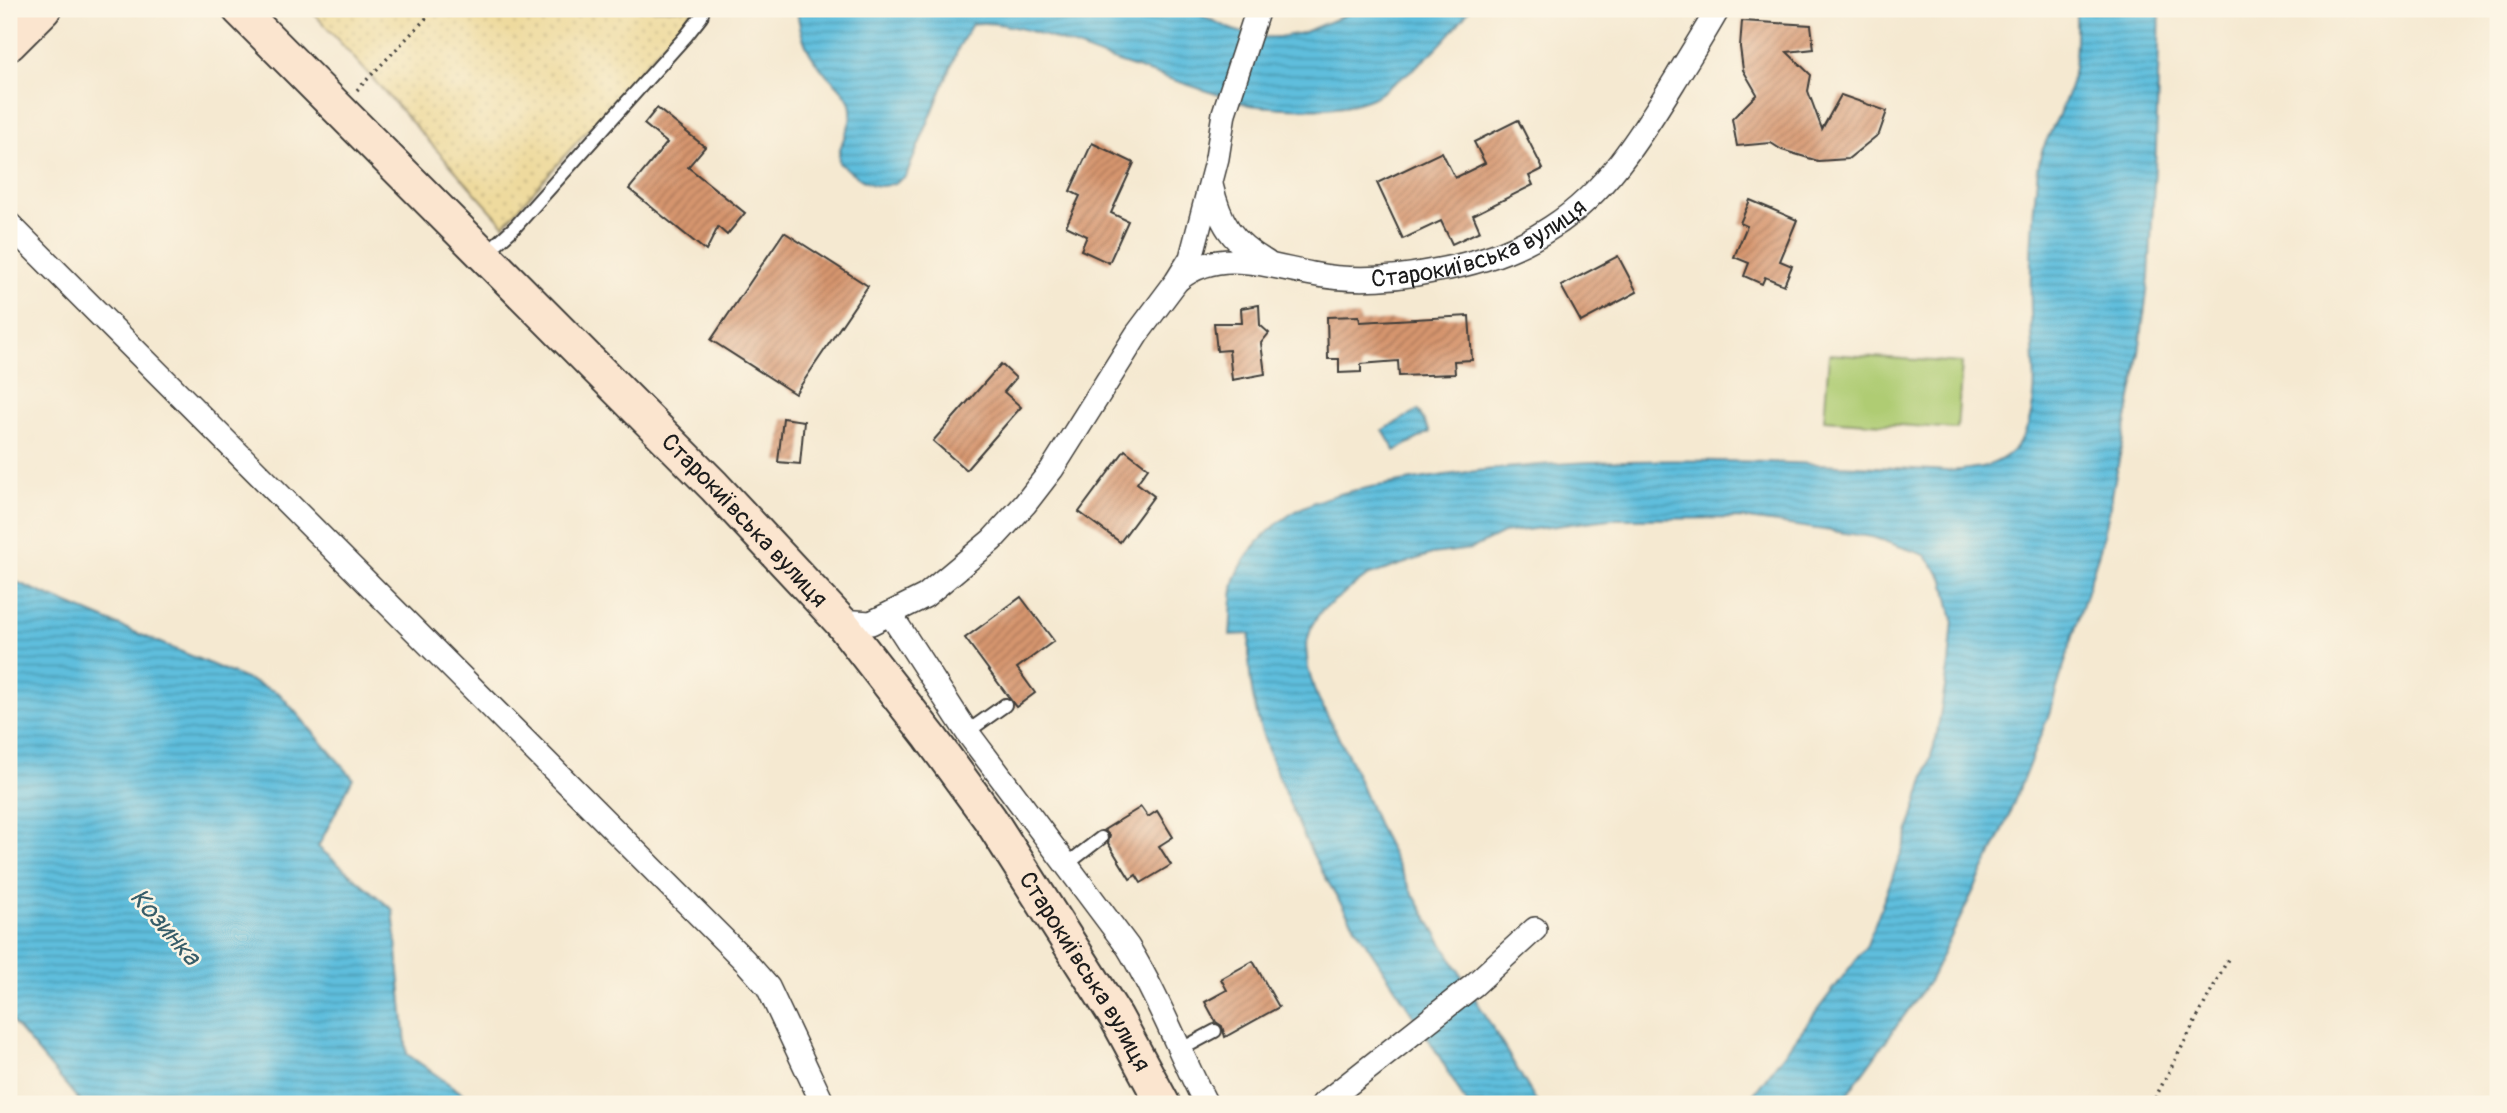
<svg xmlns="http://www.w3.org/2000/svg" width="2507" height="1113" viewBox="0 0 2507 1113" font-family="Pangolin,sans-serif">
<style>
.sand{fill:url(#sand-dots);stroke:#857b5d;stroke-width:2}
.pitch{fill:#afcc73;stroke:#667448;stroke-width:2}
.water{fill:url(#water-rules);stroke:#3d6d7c;stroke-width:2}
.building{fill:url(#building-hatch)}
.lines{fill:none;stroke-linecap:round;stroke-linejoin:round}
.lane-casing{stroke:#3d3b37;stroke-width:16}
.street-casing{stroke:#3d3b37;stroke-width:26}
.secondary-casing{stroke:#3d3b37;stroke-width:37}
.path{stroke:#3d3b37;stroke-width:3.5;stroke-dasharray:2 5;stroke-linecap:butt}
.lane{stroke:#fff;stroke-width:12}
.street{stroke:#fff;stroke-width:23}
.secondary{stroke:#fbe5cf;stroke-width:33}
.labels{text-anchor:middle;dominant-baseline:central;stroke-width:5;stroke-linejoin:round;paint-order:stroke}
.street-label{font-size:24px;fill:#1c1c1c;stroke:#fcf5e5}
.water-label{font-size:26px;font-style:italic;fill:#365d69;stroke:#fcf5e5}
</style>
<defs>
<pattern id="sand-dots" width="8" height="8" patternUnits="userSpaceOnUse" patternTransform="scale(1.75)"><rect width="8" height="8" fill="#eeda9e"/><path d="M2 2h.1M6 6h.1" fill="none" stroke="#ccba88" stroke-width="1.8" stroke-linecap="round"/></pattern>
<pattern id="water-rules" width="6" height="5" patternUnits="userSpaceOnUse" patternTransform="scale(1.75)"><rect width="6" height="5" fill="#5ebedd"/><path d="M0 2.5h6" fill="none" stroke="#4d9ab2"/></pattern>
<pattern id="building-hatch" width="6" height="6" patternUnits="userSpaceOnUse" patternTransform="scale(1.75)"><rect width="6" height="6" fill="#d6956e"/><path d="M-1 1l2-2M0 6l6-6M5 7l2-2" fill="none" stroke="#ad795a"/></pattern>
</defs>
<rect width="100%" height="100%" fill="#fcf5e5"/>
<filter id="ink" filterUnits="userSpaceOnUse"><feTurbulence type="fractalNoise" baseFrequency=".0143" numOctaves="2"/><feDisplacementMap in="SourceGraphic" scale="14" xChannelSelector="R" yChannelSelector="G"/><feConvolveMatrix kernelMatrix="1 2 1 2 8 2 1 2 1" color-interpolation-filters="sRGB"/></filter>
<filter id="wash" filterUnits="userSpaceOnUse"><feTurbulence type="fractalNoise" baseFrequency=".00686" numOctaves="4" result="noise"/><feDisplacementMap in="SourceGraphic" scale="28" xChannelSelector="R" yChannelSelector="G"/><feGaussianBlur stdDeviation="1.57" result="paint"/><feColorMatrix in="noise" values="0 0 0 0 0 0 0 0 0 0 0 0 0 0 0 0 0 1.4 0 .05"/><feComposite in="paint" operator="in"/></filter>
<g filter="url(#wash)">
<rect width="100%" height="100%" fill="#f5e9d1"/>
<!-- sand -->
<polygon class="sand" points="310,9 694,9 504,225"/>
<!-- pitch -->
<polygon class="pitch" points="1829,354 1962,363 1957,429 1824,420"/>
<!-- water -->
<g class="water">
<path d="M797,9h391l45,21 24,7h22l23,-4 58,-24h110c-25,33 -43,51 -76,74 -7,5 -15,12 -22,15 -33,15 -87,11 -123,7 -47,-16 -95,-31 -143,-47 -34,-12 -100,-41 -134,-34l-13,23 -53,129c-28,21 -43,5 -67,-13 -3,-22 19,-39 10,-62 -4,-10 -14,-18 -21,-25 -20,-20 -28,-39 -31,-67z"/>
<path d="M2076,9h84l-4,140 -7,128 -12,91 -33,168 -55,178 -46,116 -73,150 -90,124h-94l121,-159 39,-105 30,-101 13,-75 4,-44 -9,-40 -19,-25 -53,-18 -130,-19 -133,1 -106,14 -32,16 -39,5 -65,22 -45,34 -10,15 -6,21 2,22 7,24 35,67 29,69 31,61 128,215h-72c-45,-86 -107,-163 -153,-249 -12,-23 -22,-48 -32,-72 -21,-49 -36,-96 -31,-149l-20,1c2,-16 0,-44 6,-58 10,-25 32,-48 55,-63 34,-22 82,-27 122,-34 177,-30 356,-19 534,-9 32,-2 61,-5 77,-36 18,-39 8,-80 7,-120 -1,-42 0,-86 5,-128 1,-11 2,-25 6,-36 9,-23 23,-44 29,-68 6,-24 5,-50 5,-74z"/>
<polygon points="1418,410 1430,432 1395,451 1383,430"/>
<polygon points="9,579 279,693 353,778 318,847 393,910 407,1054 477,1104 82,1104 9,1018"/>
</g>
<g id="blocks">
<!-- building -->
<g class="building">
<polygon points="1742,21 1811,25 1814,49 1787,52 1811,75 1808,91 1822,129 1841,95 1887,111 1879,134 1848,159 1818,161 1782,150 1771,143 1737,146 1732,119 1757,94 1743,70 1740,47"/>
<polygon points="657,108 705,147 688,167 745,213 727,235 718,227 706,251 629,189 667,143 644,124"/>
<polygon points="1518,120 1543,169 1529,176 1533,185 1473,215 1480,231 1452,244 1441,221 1403,239 1377,183 1442,152 1455,178 1485,163 1474,142"/>
<polygon points="1092,143 1134,163 1111,213 1128,221 1109,263 1081,250 1087,236 1066,226 1080,196 1070,191"/>
<polygon points="1750,200 1797,220 1780,261 1792,266 1784,285 1765,277 1762,284 1744,276 1749,263 1734,257 1747,226 1740,223"/>
<polygon points="784,232 868,286 795,394 711,340"/>
<polygon points="1618,256 1637,292 1581,322 1561,286"/>
<polygon points="1259,305 1260,325 1269,333 1261,343 1265,374 1232,380 1229,350 1217,351 1214,323 1242,323 1241,308"/>
<polygon points="1359,316 1360,322 1469,316 1472,360 1454,361 1455,374 1399,376 1398,361 1361,364 1361,372 1339,373 1339,359 1328,359 1327,317"/>
<polygon points="1001,364 1016,378 1004,392 1021,407 966,470 933,441"/>
<polygon points="783,418 804,421 800,464 778,462"/>
<polygon points="1125,450 1148,468 1137,483 1154,496 1120,542 1079,512"/>
<polygon points="1021,597 1054,641 1017,668 1035,693 1016,707 965,638"/>
<polygon points="1141,807 1148,817 1157,811 1173,837 1159,846 1171,865 1141,883 1136,875 1130,879 1108,843 1110,836 1104,830"/>
<polygon points="1253,961 1279,1007 1225,1037 1222,1026 1216,1022 1205,1002 1227,990 1221,979"/>
</g>
</g>
</g>
<g filter="url(#ink)">
<use href="#blocks" fill-opacity="0" stroke="#3d3b37" stroke-width="2"/>
<g class="lines">
<defs>
<g id="lane">
<polyline points="484,255 515,227 686,36 701,17 703,9"/>
<polyline points="967,732 1005,705"/>
<polyline points="1066,865 1101,838"/>
<polyline points="1178,1051 1215,1031"/>
</g>
<g id="street">
<path d="M1211,185c9,38 20,56 55,77"/>
<polyline points="9,224 745,961 768,987 823,1104"/>
<path id="s1" d="M1179,279c40,-32 89,-13 133,-5 40,8 82,5 121,-3 41,-7 85,-21 119,-44 55,-35 91,-95 125,-150 14,-23 28,-45 41,-68"/>
<path d="M891,615l76,117 161,215c30,49 51,105 78,157"/>
<polyline points="840,621 871,623 925,596 992,540 1025,504 1052,469 1137,334 1176,282 1191,258 1217,158 1224,113 1258,9"/>
<polyline points="1323,1104 1474,985 1535,929"/>
</g>
<g id="secondary">
<path id="s2" d="M239,9l475,477 126,135 90,116 60,82 126,198 47,87"/>
<polyline points="9,44 44,9"/>
</g>
</defs>
<!-- lane casing -->
<use href="#lane" class="lane-casing"/>
<!-- street casing -->
<use href="#street" class="street-casing"/>
<!-- secondary casing -->
<use href="#secondary" class="secondary-casing"/>
<!-- path -->
<g class="path">
<polyline points="357,90 435,9"/>
<polyline points="2152,1104 2228,959"/>
</g>
<!-- lane -->
<use href="#lane" class="lane"/>
<!-- street -->
<use href="#street" class="street"/>
<!-- secondary -->
<use href="#secondary" class="secondary"/>
</g>
</g>
<g class="labels">
<!-- street labels -->
<g class="street-label">
<text stroke="none"><textPath href="#s1" startOffset="312">Старокиївська вулиця</textPath></text>
<text stroke="none"><textPath href="#s2" startOffset="719">Старокиївська вулиця</textPath></text>
<text stroke="none"><textPath href="#s2" startOffset="1286">Старокиївська вулиця</textPath></text>
</g>
<!-- water labels -->
<g class="water-label">
<text transform="translate(165 927) rotate(49)">Козинка</text>
</g>
</g>
<!-- margin -->
<rect width="2507" height="1113" fill="none" stroke="#fcf5e5" stroke-width="35"/>
</svg>
